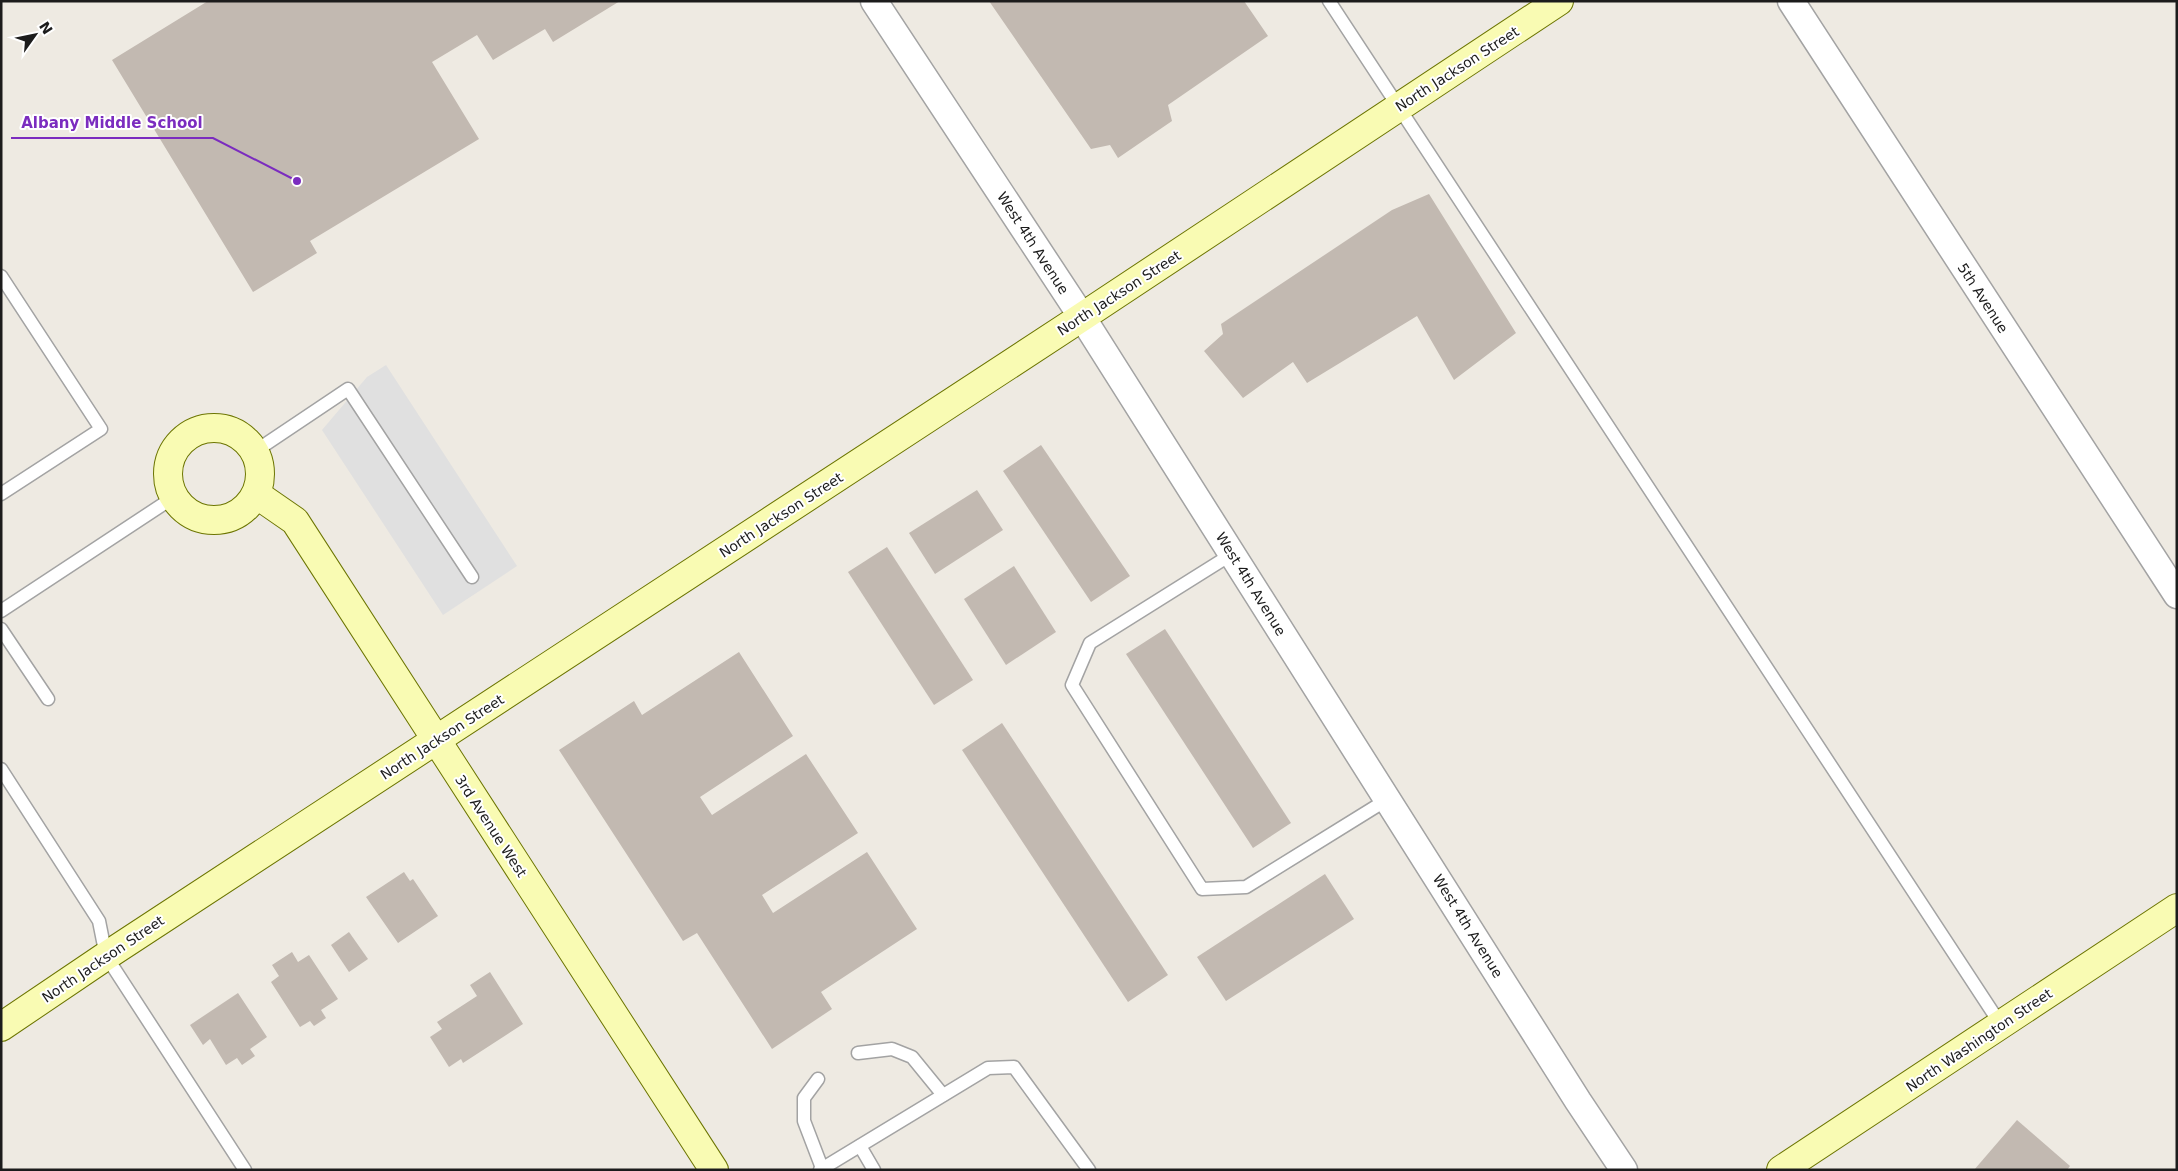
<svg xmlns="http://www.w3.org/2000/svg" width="2178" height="1171" viewBox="0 0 2178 1171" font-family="'DejaVu Sans',sans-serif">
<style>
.parking{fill:#e0e0e0}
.building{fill:#c2b9b1}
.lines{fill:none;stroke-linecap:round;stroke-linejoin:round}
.lane-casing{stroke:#a3a3a3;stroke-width:15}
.street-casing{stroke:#a3a3a3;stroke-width:29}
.secondary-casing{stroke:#6c7502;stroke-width:30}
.lane{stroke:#fff;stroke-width:12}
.street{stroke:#fff;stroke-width:26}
.secondary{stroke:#f9fbb3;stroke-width:28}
.labels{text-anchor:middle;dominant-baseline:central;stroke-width:4;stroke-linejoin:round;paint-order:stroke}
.street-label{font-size:14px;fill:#1c1c1c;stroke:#fff}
.leader{fill:none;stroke:#7b2cbf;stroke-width:2}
.callout-dot{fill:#7b2cbf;stroke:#fff;stroke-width:2}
.callout-label{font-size:15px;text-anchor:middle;font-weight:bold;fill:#7b2cbf;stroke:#fff;stroke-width:4;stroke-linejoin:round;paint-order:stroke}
</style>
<rect width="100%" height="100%" fill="#eeeae2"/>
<!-- parking -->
<polygon class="parking" points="386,365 517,566 443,615 322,430 367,377"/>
<!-- building -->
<g class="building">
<polygon points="208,1 620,1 553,42 545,29 493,60 477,35 432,62 479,139 310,241 317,253 253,292 112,60"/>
<polygon points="989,1 1244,1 1268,36 1168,105 1172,121 1118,158 1110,145 1091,149"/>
<polygon points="1429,194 1516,333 1454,380 1417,316 1307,383 1293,362 1243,398 1204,351 1223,334 1221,324 1392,210"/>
<polygon points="1041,445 1130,576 1091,602 1003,471"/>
<polygon points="977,490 1003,530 935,574 909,533"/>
<polygon points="887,547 973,680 934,705 848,572"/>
<polygon points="1014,566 1056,632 1006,665 964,599"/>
<polygon points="1165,629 1291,823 1253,848 1126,654"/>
<polygon points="739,652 793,736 700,797 712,815 806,754 858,833 762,895 773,913 867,852 917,929 821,992 832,1009 772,1049 697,933 683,941 559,750 634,701 642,715"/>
<polygon points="1002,723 1168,975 1128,1002 962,750"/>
<polygon points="404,872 410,881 413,879 438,916 398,943 366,897"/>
<polygon points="1325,874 1354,919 1226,1001 1197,957"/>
<polygon points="349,932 368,959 349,972 331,945"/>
<polygon points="292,952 298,962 309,955 338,999 321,1010 326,1018 314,1026 310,1021 300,1027 271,982 279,976 272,965"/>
<polygon points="490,972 523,1024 463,1063 461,1059 449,1067 430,1037 442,1029 437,1022 477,996 470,985"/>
<polygon points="238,993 267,1037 250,1049 255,1056 242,1065 237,1058 226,1065 210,1039 203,1045 190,1025"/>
<polygon points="2017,1120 2070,1166 2067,1170 1974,1170"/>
</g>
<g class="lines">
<defs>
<g id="lane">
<polyline points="1329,1 2001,1025"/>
<polyline points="1,276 101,429 1,494"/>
<polyline points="254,452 348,389 472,577"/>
<polyline points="1232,554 1090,643 1072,685 1202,889 1246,887 1388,799"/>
<polyline points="1,611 174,497"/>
<polyline points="1,629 48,699"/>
<polyline points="1,769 99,921 106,956 245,1170"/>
<polyline points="858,1053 892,1049 912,1057 943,1095"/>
<polyline points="818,1079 804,1098 804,1121 822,1168"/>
<polyline points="860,1146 874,1170"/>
<polyline points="820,1170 988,1068 1014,1067 1089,1170"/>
</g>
<g id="street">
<polyline points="874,1 1082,317 1578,1101 1624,1170"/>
<polyline points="1791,1 2177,595"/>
</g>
<g id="secondary">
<circle cx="214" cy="474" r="46"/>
<polyline points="256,494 295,521 714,1170"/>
<polyline points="1,1027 106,956 1082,317 1559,1"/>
<polyline points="1781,1170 2177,908"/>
</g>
</defs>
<!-- lane casing -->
<use href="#lane" class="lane-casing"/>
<!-- street casing -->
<use href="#street" class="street-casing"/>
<!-- secondary casing -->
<use href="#secondary" class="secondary-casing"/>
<!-- lane -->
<use href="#lane" class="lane"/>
<!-- street -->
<use href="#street" class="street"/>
<!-- secondary -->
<use href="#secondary" class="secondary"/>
</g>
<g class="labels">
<!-- street labels -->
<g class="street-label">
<text transform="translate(1457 69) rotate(-33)">North Jackson Street</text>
<text transform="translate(1033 243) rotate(57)">West 4th Avenue</text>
<text transform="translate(1119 293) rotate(-33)">North Jackson Street</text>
<text transform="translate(1983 298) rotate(57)">5th Avenue</text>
<text transform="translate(781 515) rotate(-33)">North Jackson Street</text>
<text transform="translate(1251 584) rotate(58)">West 4th Avenue</text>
<text transform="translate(442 737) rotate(-33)">North Jackson Street</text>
<text transform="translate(491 826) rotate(57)">3rd Avenue West</text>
<text transform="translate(1468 926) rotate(58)">West 4th Avenue</text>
<text transform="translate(103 959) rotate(-34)">North Jackson Street</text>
<text transform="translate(1979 1040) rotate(-34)">North Washington Street</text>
</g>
</g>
<!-- callouts -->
<path class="leader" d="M297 181L213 138H11"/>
<circle class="callout-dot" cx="297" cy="181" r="5"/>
<g class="callout-label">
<text x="112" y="128">Albany Middle School</text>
</g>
<!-- border -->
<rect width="2178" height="1171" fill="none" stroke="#1c1c1c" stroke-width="5"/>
<!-- north arrow -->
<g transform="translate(35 35) rotate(57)" stroke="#ffffff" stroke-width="4" paint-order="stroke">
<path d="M0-4L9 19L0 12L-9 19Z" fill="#1c1c1c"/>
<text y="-8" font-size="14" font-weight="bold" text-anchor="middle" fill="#1c1c1c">N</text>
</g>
</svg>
